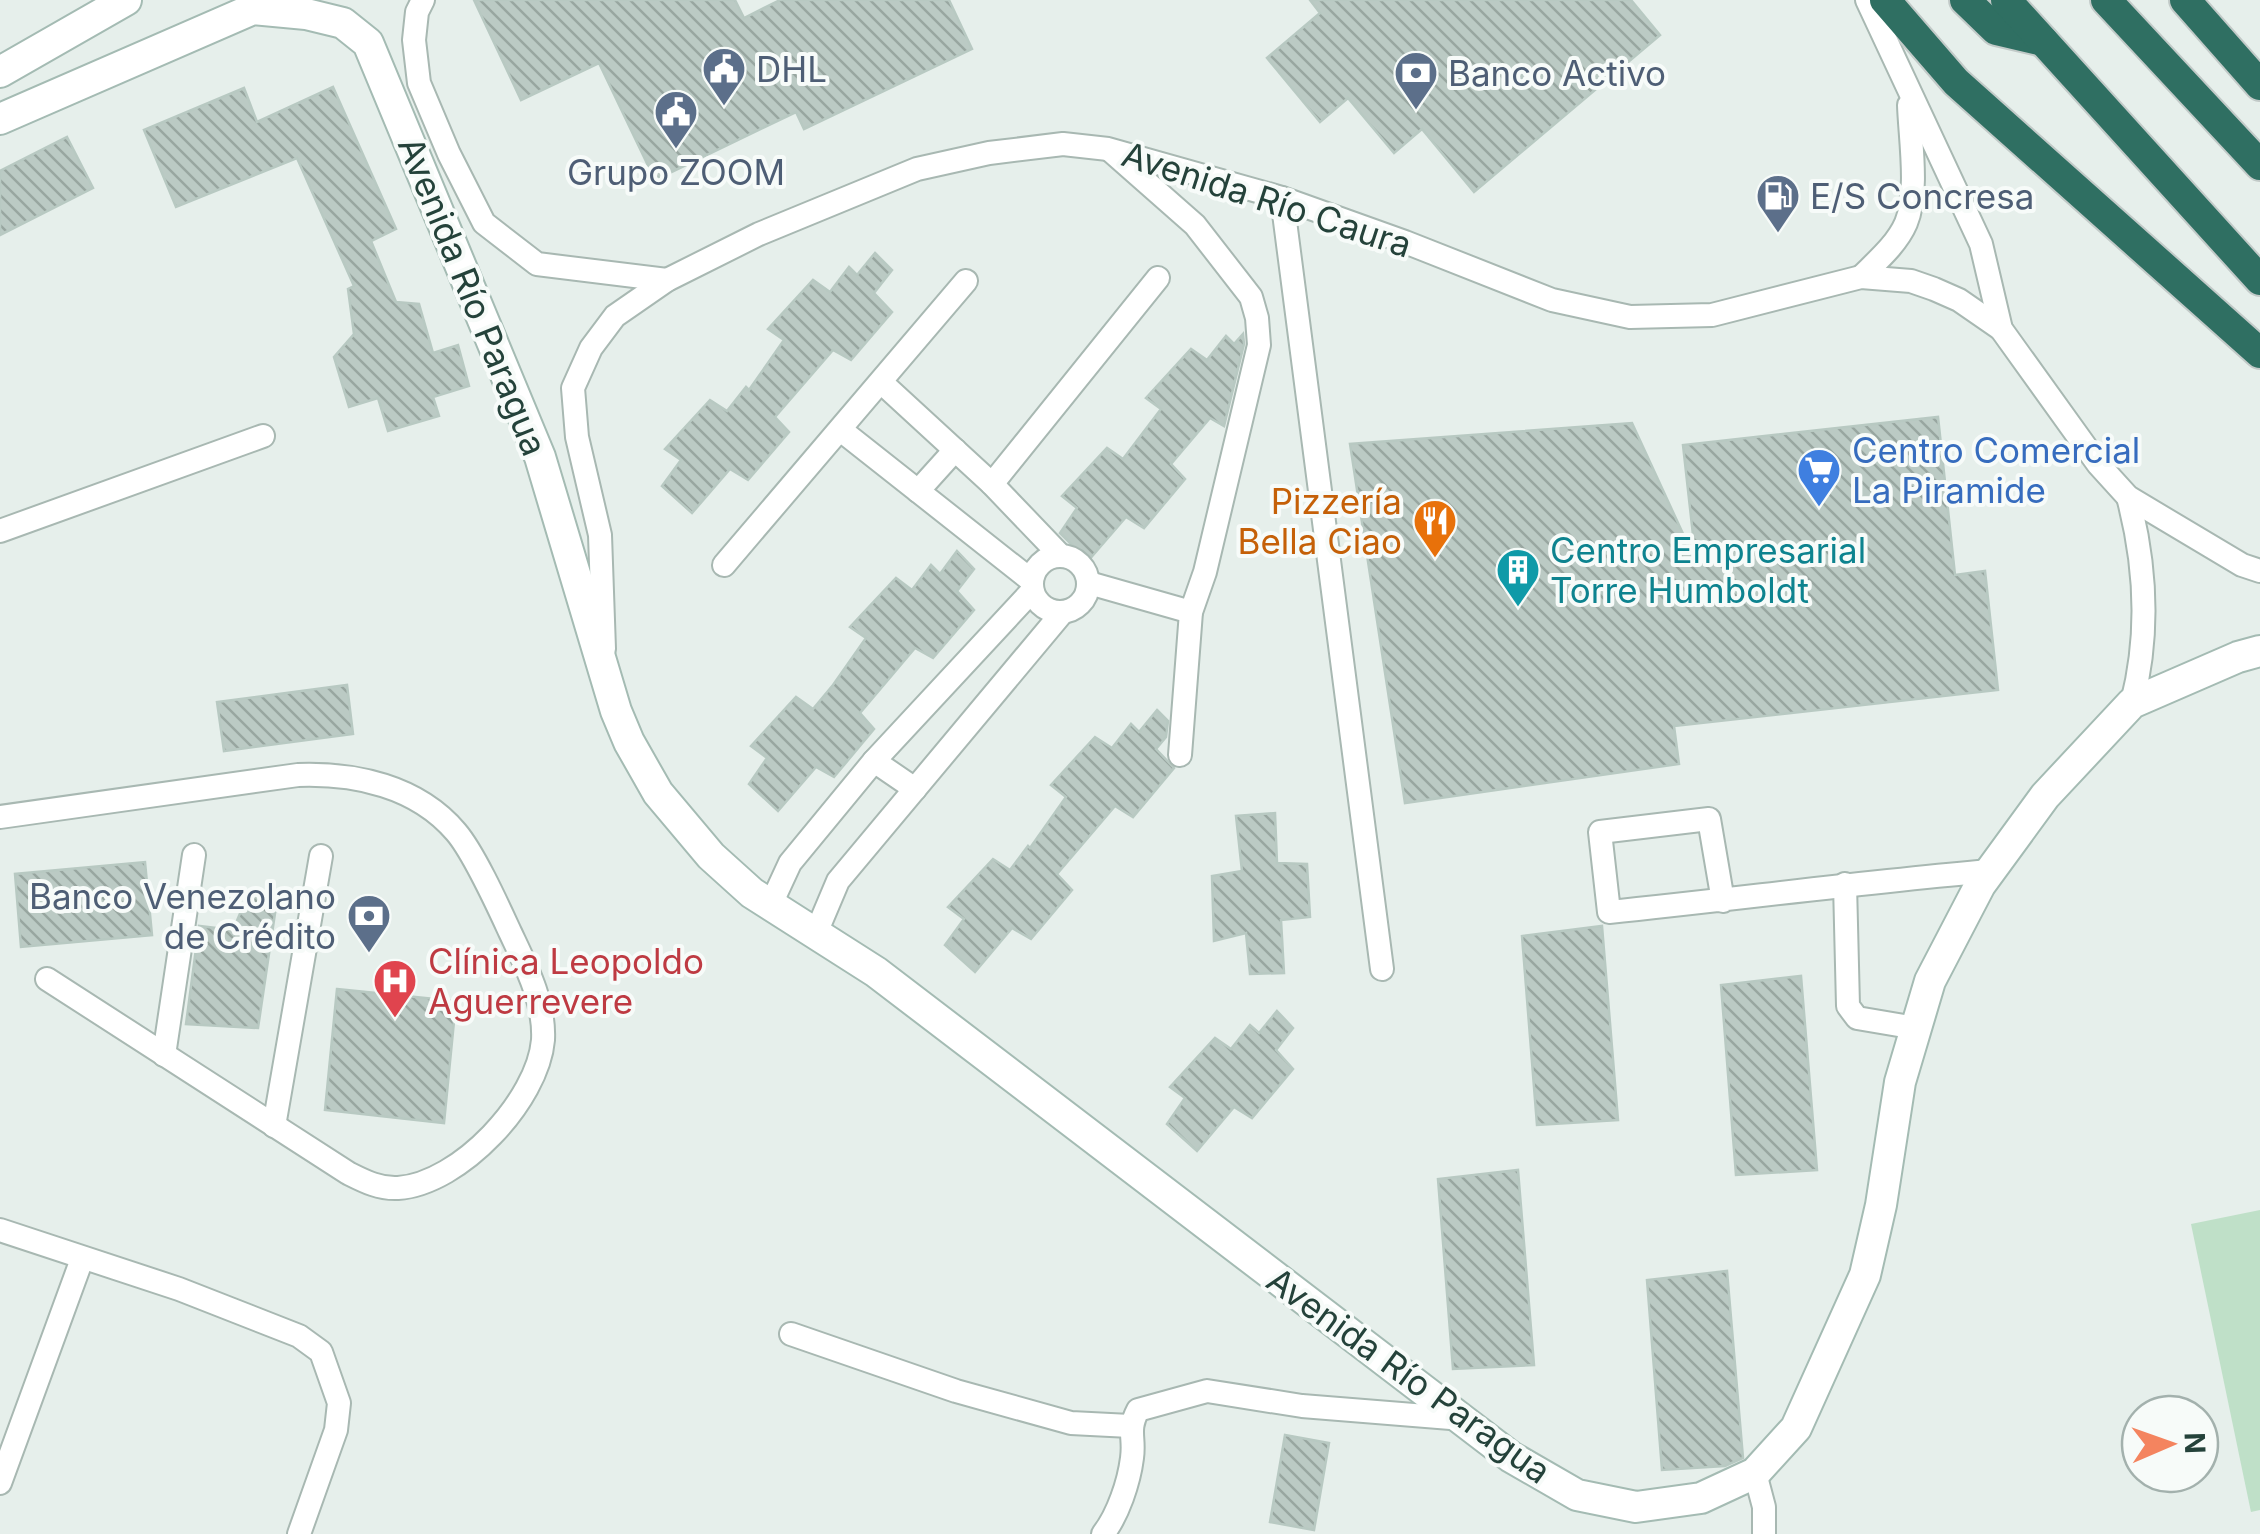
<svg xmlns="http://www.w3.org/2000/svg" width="2260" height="1534" viewBox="0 0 2260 1534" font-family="Inter,sans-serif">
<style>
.pitch{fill:#bfe0c8}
.building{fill:url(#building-back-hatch);stroke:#b8c9c2;stroke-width:2.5}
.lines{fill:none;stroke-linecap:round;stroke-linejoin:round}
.minor-casing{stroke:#a8b8b2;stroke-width:26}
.secondary-casing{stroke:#a4bbb3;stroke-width:34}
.motorway-casing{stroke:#c2cac8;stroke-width:34}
.minor{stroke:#fff;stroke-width:22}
.secondary{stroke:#fff;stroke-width:30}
.motorway{stroke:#2f6f62;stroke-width:30}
.labels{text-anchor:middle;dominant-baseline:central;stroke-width:8;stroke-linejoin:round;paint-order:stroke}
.service-label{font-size:35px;fill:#4e5e75;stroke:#f7fbf9;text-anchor:start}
.street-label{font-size:35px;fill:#24423a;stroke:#f7fbf9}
.shop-label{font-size:35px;fill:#366cbe;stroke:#f7fbf9;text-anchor:start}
.food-label{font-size:35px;fill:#c56008;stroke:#f7fbf9;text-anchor:end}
.culture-label{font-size:35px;fill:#0d838f;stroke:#f7fbf9;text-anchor:start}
.health-label{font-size:35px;fill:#be3a42;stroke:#f7fbf9;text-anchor:start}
</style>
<defs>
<pattern id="building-back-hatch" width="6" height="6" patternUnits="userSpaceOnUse" patternTransform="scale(2.5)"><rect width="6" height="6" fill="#bbcac4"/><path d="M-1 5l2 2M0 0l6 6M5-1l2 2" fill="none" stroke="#98a6a0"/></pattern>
</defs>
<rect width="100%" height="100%" fill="#e6efeb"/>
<!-- pitch -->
<polygon class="pitch" points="2260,1210 2260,1510 2251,1512 2191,1224"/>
<!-- building -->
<g class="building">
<polygon points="474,0 735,0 744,18 780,0 949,0 972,49 804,129 796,112 655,180 599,63 521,100"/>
<polygon points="1310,0 1631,0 1660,35 1474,192 1422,129 1394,153 1348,98 1320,122 1267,58 1320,13"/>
<polygon points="333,87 396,229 371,241 396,302 419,304 433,353 458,345 469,386 433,397 439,416 388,431 378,398 349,407 334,357 354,334 348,289 354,286 297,158 176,207 144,130 244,88 257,122"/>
<polygon points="67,137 93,188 0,235 0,171"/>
<polygon points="875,253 892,270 874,293 892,312 851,360 833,350 775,417 789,432 748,480 730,469 692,513 662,486 681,460 665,449 710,400 727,411 746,387 749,390 784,340 768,329 813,280 830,292 849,267 857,275"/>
<polygon points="1243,334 1244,344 1224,426 1210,418 1171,464 1185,479 1144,528 1126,517 1088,561 1060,533 1077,508 1062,496 1107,448 1123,459 1161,409 1146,398 1191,349 1207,360 1226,336 1234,344"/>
<polygon points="1938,417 1955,575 1985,571 1998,690 1674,726 1679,764 1405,803 1350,444 1632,423 1696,562 1683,445"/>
<polygon points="957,551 974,569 957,591 974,610 933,658 915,648 860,713 874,729 834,777 816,767 778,811 749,784 767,758 751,746 796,697 813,709 833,685 866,638 850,627 896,578 912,590 931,565 940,574"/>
<polygon points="347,685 353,734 224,751 217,702"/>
<polygon points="1157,710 1168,721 1166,737 1156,749 1174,768 1133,817 1115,806 1057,874 1072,890 1031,939 1012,928 975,972 945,945 964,919 948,907 993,859 1010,870 1028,846 1030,848 1066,797 1051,785 1095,737 1112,748 1131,724 1139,732"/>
<polygon points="1275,813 1277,863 1307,864 1310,917 1281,920 1284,973 1250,974 1246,933 1214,941 1212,876 1242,871 1236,816"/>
<polygon points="145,862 152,935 21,947 15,874"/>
<polygon points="250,890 278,893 258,1028 186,1024 199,926 233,930"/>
<polygon points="1602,926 1618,1120 1537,1125 1522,936"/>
<polygon points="1801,976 1817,1170 1736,1175 1721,985"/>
<polygon points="337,989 456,1001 444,1123 325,1110"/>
<polygon points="1277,1011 1293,1028 1276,1050 1293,1069 1252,1118 1234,1107 1197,1151 1167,1124 1185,1098 1170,1087 1215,1038 1231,1049 1250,1025 1259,1033"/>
<polygon points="1518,1170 1534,1365 1453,1369 1438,1179"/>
<polygon points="1727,1271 1743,1458 1725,1466 1662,1470 1647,1280"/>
<polygon points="1285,1435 1329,1443 1314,1530 1270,1522"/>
</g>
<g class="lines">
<defs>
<g id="minor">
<polyline points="423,0 417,12 414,40 419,83 449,154 484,223 537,264 667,280"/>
<polyline points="1867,0 1981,244 2001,329 2098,464 2128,497 2242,565 2260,571"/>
<polyline points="1111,151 1195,225 1251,297 1257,318 1259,345 1205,572 1191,612 1180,755"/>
<polyline points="1282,198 1382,969"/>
<path d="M1861,277c16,-16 36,-33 45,-54 13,-31 4,-85 3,-118"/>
<polyline points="881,382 992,484 1061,556"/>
<polyline points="842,431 1032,581"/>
<polyline points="992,484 1158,278"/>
<polyline points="918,491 955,450"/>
<path d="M2128,497c18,68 22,136 4,206"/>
<polyline points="0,531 263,436"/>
<circle cx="1060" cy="584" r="28"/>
<polyline points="724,565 966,281"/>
<polyline points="1089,583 1191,612"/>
<polyline points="604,649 600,535 577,437 573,388 591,348 615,316 667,280 759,234 917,169 989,153 1063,144 1108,149 1282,198 1405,242 1552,300 1630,317 1712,315 1861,277 1911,281 1934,289 1959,300 2001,329"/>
<polyline points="874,761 915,789"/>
<path d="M0,817l298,-42c57,-2 119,11 158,57 18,21 42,74 54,100 16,34 35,70 33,108 -5,60 -83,144 -145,148 -19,1 -34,-7 -50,-15l-301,-194"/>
<polyline points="1845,884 1848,1006 1857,1018 1916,1028"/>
<path d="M1723,901l-14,-82 -109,13 9,80c127,-13 254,-30 381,-41"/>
<polyline points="771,904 790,863 874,761 1032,591"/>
<polyline points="816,933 838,881 1062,613"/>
<polyline points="164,1055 194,855"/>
<polyline points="274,1126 321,856"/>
<polyline points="0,1230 179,1289 299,1336 321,1352 339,1403 336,1430 299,1534"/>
<polyline points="791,1334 956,1391 1071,1423 1130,1426"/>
<polyline points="1755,1473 1764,1507 1764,1534"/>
<polyline points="0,1483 82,1259"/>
<path d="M1103,1534c15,-19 26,-52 29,-76 3,-21 -5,-27 6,-48l69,-19 95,15 161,13"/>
</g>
<g id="secondary">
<polyline points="0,72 126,0"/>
<polyline points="0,119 253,9 306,14 343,23 368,43 540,457 616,711 629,742 658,793 711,856 752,893 876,972 1511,1457 1577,1495 1636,1507 1701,1498 1755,1473 1796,1428 1865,1275 1881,1205 1900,1082 1930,981 1980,885 2045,796 2132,703 2238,657 2260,651"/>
</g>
<g id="motorway">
<polyline points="1885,0 1956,82 2260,353"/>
<polyline points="1965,0 1996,30 2043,41"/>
<polyline points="2006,0 2260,280"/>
<polyline points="2106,0 2260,165"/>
<polyline points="2185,0 2260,85"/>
</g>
</defs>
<!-- minor casing -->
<use href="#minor" class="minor-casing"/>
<!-- secondary casing -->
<use href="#secondary" class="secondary-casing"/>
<!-- motorway casing -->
<use href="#motorway" class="motorway-casing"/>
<!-- minor -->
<use href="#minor" class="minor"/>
<!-- secondary -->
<use href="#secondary" class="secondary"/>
<!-- motorway -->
<use href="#motorway" class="motorway"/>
</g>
<!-- icons -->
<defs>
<symbol id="civic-pin" viewBox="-11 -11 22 30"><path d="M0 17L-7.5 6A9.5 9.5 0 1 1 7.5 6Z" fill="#5c6f8a" stroke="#f7fbf9"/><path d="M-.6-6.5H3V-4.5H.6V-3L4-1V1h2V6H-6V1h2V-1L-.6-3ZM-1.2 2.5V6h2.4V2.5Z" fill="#fff"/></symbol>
<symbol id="bank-pin" viewBox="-11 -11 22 30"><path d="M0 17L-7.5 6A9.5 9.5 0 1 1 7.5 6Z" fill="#5c6f8a" stroke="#f7fbf9"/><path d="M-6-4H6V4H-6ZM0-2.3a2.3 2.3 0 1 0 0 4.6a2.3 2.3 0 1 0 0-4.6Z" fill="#fff"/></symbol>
<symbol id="fuel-pin" viewBox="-11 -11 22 30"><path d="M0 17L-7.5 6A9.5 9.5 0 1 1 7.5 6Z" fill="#5c6f8a" stroke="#f7fbf9"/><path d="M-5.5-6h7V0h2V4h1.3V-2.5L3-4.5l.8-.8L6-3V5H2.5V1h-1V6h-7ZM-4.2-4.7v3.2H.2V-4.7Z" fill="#fff"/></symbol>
<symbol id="supermarket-pin" viewBox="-11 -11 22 30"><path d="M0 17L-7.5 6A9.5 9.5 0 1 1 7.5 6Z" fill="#3f7fe0" stroke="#f7fbf9"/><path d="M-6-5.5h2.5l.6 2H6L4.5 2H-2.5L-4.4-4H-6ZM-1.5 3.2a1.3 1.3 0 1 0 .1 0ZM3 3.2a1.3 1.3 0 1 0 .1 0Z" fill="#fff"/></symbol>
<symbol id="restaurant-pin" viewBox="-11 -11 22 30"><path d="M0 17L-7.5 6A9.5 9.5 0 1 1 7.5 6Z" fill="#e8710a" stroke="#f7fbf9"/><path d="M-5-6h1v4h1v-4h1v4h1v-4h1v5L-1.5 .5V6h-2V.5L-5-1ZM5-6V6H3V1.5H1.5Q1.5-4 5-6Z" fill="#fff"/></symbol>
<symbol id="building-pin" viewBox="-11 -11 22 30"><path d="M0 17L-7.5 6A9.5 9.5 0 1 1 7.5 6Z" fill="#0f9aa8" stroke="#f7fbf9"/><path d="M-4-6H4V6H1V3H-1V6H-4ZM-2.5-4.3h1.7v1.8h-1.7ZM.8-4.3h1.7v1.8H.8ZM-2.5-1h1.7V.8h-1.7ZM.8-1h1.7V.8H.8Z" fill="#fff"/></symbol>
<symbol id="hospital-pin" viewBox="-11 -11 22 30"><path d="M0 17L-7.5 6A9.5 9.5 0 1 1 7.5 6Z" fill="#e0444e" stroke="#f7fbf9"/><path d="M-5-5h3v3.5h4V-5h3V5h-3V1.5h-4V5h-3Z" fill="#fff"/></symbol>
</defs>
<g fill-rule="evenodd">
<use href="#civic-pin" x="699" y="44" width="50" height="68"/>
<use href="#bank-pin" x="1391" y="48" width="50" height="68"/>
<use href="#civic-pin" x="651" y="87" width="50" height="68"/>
<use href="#fuel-pin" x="1753" y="171" width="50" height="68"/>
<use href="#supermarket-pin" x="1794" y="445" width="50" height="68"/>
<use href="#restaurant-pin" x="1410" y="496" width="50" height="68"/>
<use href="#building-pin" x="1493" y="545" width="50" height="68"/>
<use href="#bank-pin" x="344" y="891" width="50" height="68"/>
<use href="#hospital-pin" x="370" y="956" width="50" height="68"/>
</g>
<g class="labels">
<!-- service labels -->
<g class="service-label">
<text x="756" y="69">DHL</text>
<text x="1448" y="73">Banco Activo</text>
<text x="676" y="172" text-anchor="middle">Grupo ZOOM</text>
<text x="1810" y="196">E/S Concresa</text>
<text x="336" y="896" text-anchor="end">Banco Venezolano<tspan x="336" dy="40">de Crédito</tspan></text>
</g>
<!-- street labels -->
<g class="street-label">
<text transform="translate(1267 199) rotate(18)">Avenida Río Caura</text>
<text transform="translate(473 296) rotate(68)">Avenida Río Paragua</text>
<text transform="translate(1409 1375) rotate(36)">Avenida Río Paragua</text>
</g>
<!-- shop labels -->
<g class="shop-label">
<text x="1852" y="450">Centro Comercial<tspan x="1852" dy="40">La Piramide</tspan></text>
</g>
<!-- food labels -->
<g class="food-label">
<text x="1402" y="501">Pizzería<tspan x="1402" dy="40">Bella Ciao</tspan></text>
</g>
<!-- culture labels -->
<g class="culture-label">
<text x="1550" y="550">Centro Empresarial<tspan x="1550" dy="40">Torre Humboldt</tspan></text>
</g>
<!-- health labels -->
<g class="health-label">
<text x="428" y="961">Clínica Leopoldo<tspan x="428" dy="40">Aguerrevere</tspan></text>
</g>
</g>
<!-- north arrow -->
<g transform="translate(2170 1444) rotate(88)"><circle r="48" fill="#f7fbf9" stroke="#a3b1ad" stroke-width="2.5"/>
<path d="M0-8L18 38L0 25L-18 38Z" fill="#f4845f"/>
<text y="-15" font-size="28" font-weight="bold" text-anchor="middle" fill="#24423a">N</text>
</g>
</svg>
